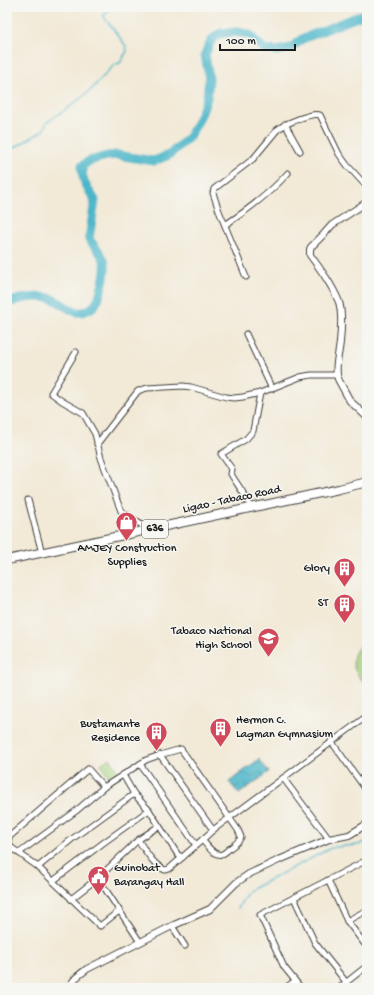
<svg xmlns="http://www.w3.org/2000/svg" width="374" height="995" viewBox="0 0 374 995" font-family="'Gochi Hand',sans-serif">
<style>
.green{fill:#a5d07c;stroke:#60764c}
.water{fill:url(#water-waves);stroke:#346972}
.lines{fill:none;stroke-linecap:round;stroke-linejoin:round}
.stream{stroke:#4cb6c9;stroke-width:1.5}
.river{stroke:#4cb6c9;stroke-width:9}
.minor-casing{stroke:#3c3b38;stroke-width:7}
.tertiary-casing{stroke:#3c3b38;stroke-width:8}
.primary-casing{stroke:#3c3b38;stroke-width:10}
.minor{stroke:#fff;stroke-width:5}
.tertiary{stroke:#fff;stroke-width:6}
.primary{stroke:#fff;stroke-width:8}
.labels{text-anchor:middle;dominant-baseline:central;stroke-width:3;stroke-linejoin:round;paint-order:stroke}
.shield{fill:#f6f6f2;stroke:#5d5d5c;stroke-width:1}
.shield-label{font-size:11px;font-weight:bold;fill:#1c1c1c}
.street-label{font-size:12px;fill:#1c1c1c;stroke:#f6f6f2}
.poi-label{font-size:12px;fill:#1c1c1c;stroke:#f6f6f2;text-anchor:end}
</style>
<defs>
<pattern id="water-waves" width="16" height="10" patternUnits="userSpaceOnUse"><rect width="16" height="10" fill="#4cb6c9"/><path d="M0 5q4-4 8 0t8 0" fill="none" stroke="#3e93a2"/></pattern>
</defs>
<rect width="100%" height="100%" fill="#f6f6f2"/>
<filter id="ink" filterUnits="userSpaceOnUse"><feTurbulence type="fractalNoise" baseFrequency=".025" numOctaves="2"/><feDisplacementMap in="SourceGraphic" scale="8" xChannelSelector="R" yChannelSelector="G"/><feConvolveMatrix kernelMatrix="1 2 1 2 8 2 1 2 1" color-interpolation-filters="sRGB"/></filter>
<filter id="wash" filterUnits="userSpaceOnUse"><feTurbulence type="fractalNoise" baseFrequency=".012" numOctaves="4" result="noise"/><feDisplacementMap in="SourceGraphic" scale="16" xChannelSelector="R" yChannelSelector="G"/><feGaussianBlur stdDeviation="0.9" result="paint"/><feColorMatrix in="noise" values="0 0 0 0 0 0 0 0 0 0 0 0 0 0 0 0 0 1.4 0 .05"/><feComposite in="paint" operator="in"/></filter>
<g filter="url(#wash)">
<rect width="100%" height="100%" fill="#f2e9d6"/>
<!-- green -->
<g class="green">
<path d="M367,640v43c-4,-1 -7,-4 -9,-8 -10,-14 -4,-26 9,-35z"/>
<polygon points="110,758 120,775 111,781 101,764"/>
</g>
<!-- water -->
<polygon class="water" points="259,759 269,772 239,794 229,782"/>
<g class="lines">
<!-- stream -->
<g class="stream">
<polyline points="7,152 41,132 44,129 47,122 71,106 91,90 112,67 116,64 120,63 127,51 126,46 104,17 104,15 113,7"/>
<polyline points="238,908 248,891 331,848 344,846 358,845 367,841"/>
</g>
<!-- river -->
<path class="river" d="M7,304c5,-2 10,-5 15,-5 7,-2 23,-3 30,0 8,2 18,12 25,13 5,1 13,-2 17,-6 6,-6 12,-33 11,-42 -2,-11 -11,-17 -16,-25l6,-39c-7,-11 -14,-20 -13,-34l7,-5 18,-5 10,-1 37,6 15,-6 19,-17 8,-13 6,-13 5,-14 2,-19 -4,-25 6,-13 5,-5 5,-3 15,-1 7,1 7,2 7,8 8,6 12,2 14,-3 11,-9 65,-26"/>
</g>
</g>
<g filter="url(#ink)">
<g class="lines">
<defs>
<g id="minor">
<polyline points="285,124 300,151"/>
<path d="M225,225c23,-15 45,-32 63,-52"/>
<path d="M246,277l-27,-66 -6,-18 1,-4 39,-30 24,-29c7,-6 35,-18 43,-15l19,39 8,11 20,22"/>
<polyline points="246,334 272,389"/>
<polyline points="76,352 51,393 62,401 83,413 95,434 101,458 121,511 149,530"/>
<polyline points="97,444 138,391 147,388 183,386 191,387 226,397 234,398 243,397 260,393 300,377 311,375 337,375"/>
<polyline points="28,500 42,553"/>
<path d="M251,508c-5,-13 -13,-22 -20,-34l1,-5 -11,-15 25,-15 7,-8 7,-38"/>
<polyline points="331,741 367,791"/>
<polyline points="160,755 213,830"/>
<polyline points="140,764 196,845"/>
<polyline points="123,775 134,794 149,810 178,855 183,857"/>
<polyline points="283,778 329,839"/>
<path d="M104,787l-16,-18 -79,68c-1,5 -1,7 3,11l26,19 62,59 19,-15"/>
<path d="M138,840c8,11 15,25 27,30l4,-1 33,-29 11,-10 154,-114"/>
<path d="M19,853l57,-42 28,-24 42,-27 14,-5 21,-6 57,81 3,7c-2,5 -7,8 -11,11 -2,2 -5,5 -8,6 -8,3 -15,-9 -20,-14"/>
<polyline points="38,867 72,839 134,794"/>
<polyline points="98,878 140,942"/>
<polyline points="328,880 347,921 367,947"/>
<polyline points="53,881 103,843 149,810"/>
<polyline points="294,898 315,943 346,982"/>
<polyline points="71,899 98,878 138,840 159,826"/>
<polyline points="347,921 367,910"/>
<polyline points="172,926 185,946"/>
<polyline points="285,988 295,981"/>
<polyline points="301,988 284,967 260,915 367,860"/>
<polyline points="339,988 367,966"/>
</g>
<g id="tertiary">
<path d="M367,202l-35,23 -8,9 -13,13 -1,2v6c11,15 22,30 29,47 3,10 2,30 1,40 -1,12 -6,26 -2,37l12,22 17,16"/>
<path d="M69,988c4,-9 10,-13 18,-19l85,-43 38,-17 26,-26 13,-9 30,-14 50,-21 20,-4 18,-11"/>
</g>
<polyline id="primary" points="7,560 339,489 367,482"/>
</defs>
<!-- minor casing -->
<use href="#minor" class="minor-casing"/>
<!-- tertiary casing -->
<use href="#tertiary" class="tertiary-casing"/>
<!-- primary casing -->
<use href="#primary" class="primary-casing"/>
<!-- minor -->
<use href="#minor" class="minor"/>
<!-- tertiary -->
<use href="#tertiary" class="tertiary"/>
<!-- primary -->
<use href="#primary" class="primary"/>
</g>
</g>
<!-- icons -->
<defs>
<symbol id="shop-pin" viewBox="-11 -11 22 30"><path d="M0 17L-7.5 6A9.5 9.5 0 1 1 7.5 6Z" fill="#d1495b" stroke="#f6f6f2"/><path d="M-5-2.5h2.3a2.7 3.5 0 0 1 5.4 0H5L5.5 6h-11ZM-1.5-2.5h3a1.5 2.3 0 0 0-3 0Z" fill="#fff"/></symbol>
<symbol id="building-pin" viewBox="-11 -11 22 30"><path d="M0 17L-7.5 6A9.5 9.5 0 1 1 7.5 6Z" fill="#d1495b" stroke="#f6f6f2"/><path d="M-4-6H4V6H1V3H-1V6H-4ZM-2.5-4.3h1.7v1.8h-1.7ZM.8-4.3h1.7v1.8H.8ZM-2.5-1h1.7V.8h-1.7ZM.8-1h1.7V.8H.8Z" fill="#fff"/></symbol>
<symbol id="school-pin" viewBox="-11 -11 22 30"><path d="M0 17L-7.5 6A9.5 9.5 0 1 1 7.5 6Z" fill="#d1495b" stroke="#f6f6f2"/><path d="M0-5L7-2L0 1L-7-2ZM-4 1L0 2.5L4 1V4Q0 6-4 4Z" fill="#fff"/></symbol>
<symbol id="civic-pin" viewBox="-11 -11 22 30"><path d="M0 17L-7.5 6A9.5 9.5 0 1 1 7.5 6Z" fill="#d1495b" stroke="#f6f6f2"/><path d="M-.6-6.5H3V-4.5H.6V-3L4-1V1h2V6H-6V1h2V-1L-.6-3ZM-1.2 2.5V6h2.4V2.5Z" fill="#fff"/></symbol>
</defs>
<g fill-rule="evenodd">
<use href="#shop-pin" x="114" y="510" width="25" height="34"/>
<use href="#building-pin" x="332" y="556" width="25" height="34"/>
<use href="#building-pin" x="332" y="592" width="25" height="34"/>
<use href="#school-pin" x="256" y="626" width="25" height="34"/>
<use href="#building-pin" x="208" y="716" width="25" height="34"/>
<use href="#building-pin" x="144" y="720" width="25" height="34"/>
<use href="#civic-pin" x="86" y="864" width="25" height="34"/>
</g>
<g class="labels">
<!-- shield labels -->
<rect class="shield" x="142" y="520" width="26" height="18" rx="3"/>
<g class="shield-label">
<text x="155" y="529">636</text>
</g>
<!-- street labels -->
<g class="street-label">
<text transform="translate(232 500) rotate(-12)">Ligao - Tabaco Road</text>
</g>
<!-- poi labels -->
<g class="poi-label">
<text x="127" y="549" text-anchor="middle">AMJEY Construction<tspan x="127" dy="14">Supplies</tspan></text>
<text x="330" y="569">Glory</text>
<text x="328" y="604">ST</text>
<text x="252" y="632">Tabaco National<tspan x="252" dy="14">High School</tspan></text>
<text x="236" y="721" text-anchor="start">Hermon C.<tspan x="236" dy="14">Lagman Gymnasium</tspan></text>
<text x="140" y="725">Bustamante<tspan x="140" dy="14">Residence</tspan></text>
<text x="114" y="869" text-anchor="start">Guinobat<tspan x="114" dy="14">Barangay Hall</tspan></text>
</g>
</g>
<!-- margin -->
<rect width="374" height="995" fill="none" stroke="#f6f6f2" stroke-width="24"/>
<!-- scale -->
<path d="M220 44v6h75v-6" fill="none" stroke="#1c1c1c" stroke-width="2"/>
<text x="226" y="44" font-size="12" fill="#1c1c1c" stroke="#f6f6f2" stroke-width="3" paint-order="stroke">100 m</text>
</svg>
